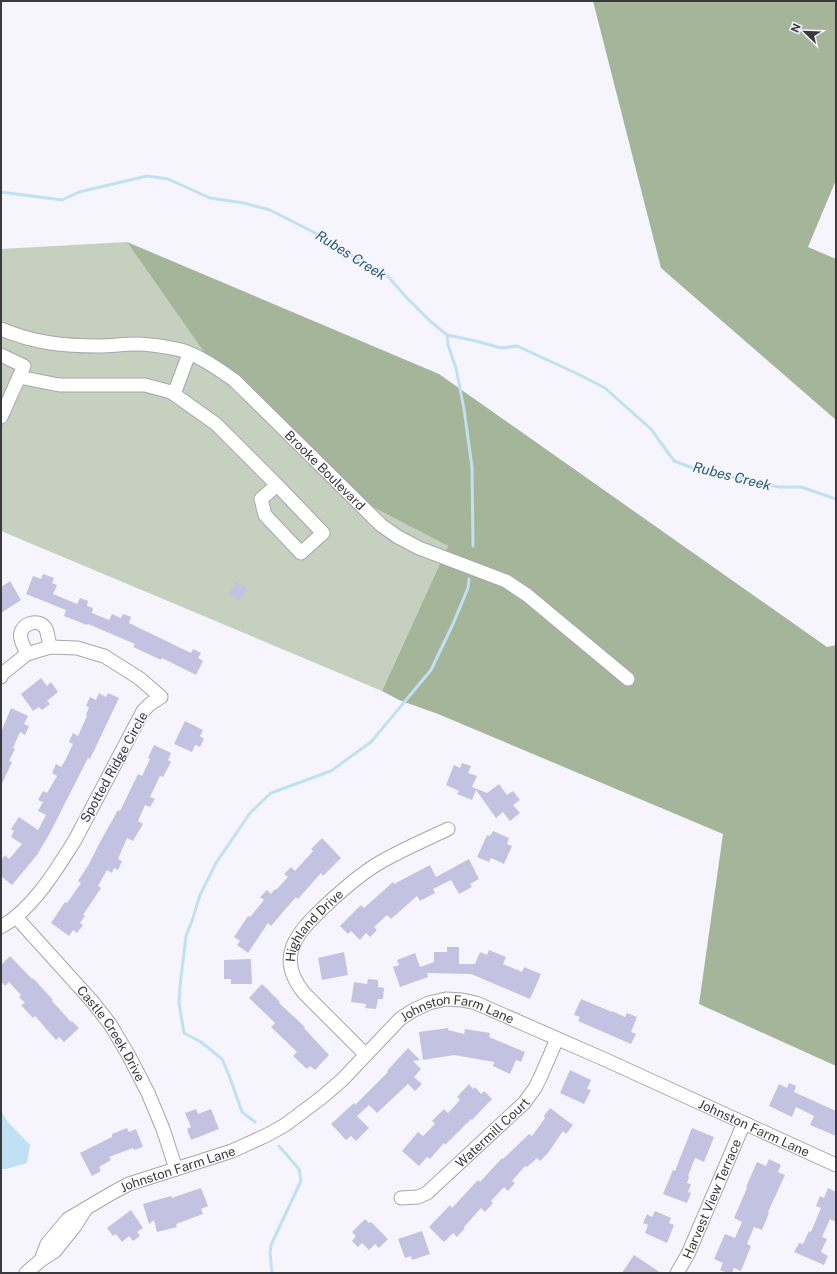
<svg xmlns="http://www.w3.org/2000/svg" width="837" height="1274" viewBox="0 0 837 1274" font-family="'Public Sans',sans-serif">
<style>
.green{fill:#c6d0be}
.forest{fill:#a5b59a}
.water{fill:#c0e0f3}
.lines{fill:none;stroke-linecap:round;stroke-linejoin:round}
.stream{stroke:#c0e0f3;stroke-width:3}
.building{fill:#c4c2e1}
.minor-casing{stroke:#a6a6ad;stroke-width:15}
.minor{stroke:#fff;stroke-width:13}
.labels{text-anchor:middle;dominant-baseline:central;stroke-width:3;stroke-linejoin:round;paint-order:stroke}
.street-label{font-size:13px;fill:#3a3a3d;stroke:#f6f5fe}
.water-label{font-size:14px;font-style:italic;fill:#245a76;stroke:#f6f5fe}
</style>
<rect width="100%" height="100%" fill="#f6f5fe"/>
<!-- green -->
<polygon class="green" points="127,242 215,368 363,502 448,546 382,691 1,531 1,249"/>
<!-- forest -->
<g class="forest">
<polygon points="593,1 836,1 836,180 808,247 836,259 836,420 661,268"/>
<polygon points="127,242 439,374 827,647 836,645 836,1066 699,1004 723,834 438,714 399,700 382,691 448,546 363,502 215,368"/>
</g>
<!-- water -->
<polygon class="water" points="1,1111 8,1122 30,1145 27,1163 6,1169 1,1169"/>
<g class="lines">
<!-- stream -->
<g class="stream">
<polyline points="1,192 62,200 79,192 147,176 168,179 210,198 244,203 270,210 333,242 355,258 385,273 405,296 430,321 447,335 476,341 501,348 517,346 578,374 605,388 651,429 674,461 709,474 739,478 779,487 801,487 836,499"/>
<polyline points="447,335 448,345 456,368 464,409 472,467 473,546"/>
<polyline points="255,1122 242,1112 229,1075 222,1059 201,1042 184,1033 179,1003 180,986 186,936 192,921 200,895 216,863 250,813 271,793 331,771 371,742 431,670 453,624 468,588 469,579"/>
<polyline points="272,1273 270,1253 271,1245 301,1181 299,1169 279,1146"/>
</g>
</g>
<!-- building -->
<g class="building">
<polygon points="43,574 54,578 52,583 57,585 53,594 58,596 77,604 80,598 88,601 87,606 93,608 92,613 109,620 112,614 121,618 123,614 131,617 129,623 191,653 193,649 201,653 198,658 203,661 196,675 162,658 161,660 133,647 135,644 88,624 87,625 64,616 66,610 26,594 33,576 41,579"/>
<polygon points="10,581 21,600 1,613 1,587"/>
<polygon points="235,582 247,587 241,600 229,595"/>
<polygon points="41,678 47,686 51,682 58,692 47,701 50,704 42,710 39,707 33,711 21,694"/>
<polygon points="99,693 106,697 108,693 119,698 90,759 88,758 50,833 37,855 12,885 1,876 1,861 5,855 9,859 22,844 11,837 14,831 11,829 19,817 38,830 46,815 38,811 43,802 38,800 43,791 47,793 57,776 52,773 56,764 61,767 66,759 73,744 69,742 73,733 78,736 87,716 86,715 89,707 86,706 90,697 96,700"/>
<polygon points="11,708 28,716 24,724 29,726 25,735 20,732 13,748 15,749 9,761 12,762 1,786 1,732"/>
<polygon points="185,721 203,730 200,736 204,739 200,747 195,745 192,752 174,744"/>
<polygon points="154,745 171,753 168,760 171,762 163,777 160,776 150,797 155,799 150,807 145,805 138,821 143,824 133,841 127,838 118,859 122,861 118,870 114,868 112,873 107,870 98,886 101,888 83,915 85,916 80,923 83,925 77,933 73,930 69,936 51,923 65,902 67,903 81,883 78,881 89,864 100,842 118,810 120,811 138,774 142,776 150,759 148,758"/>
<polygon points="462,763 471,766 468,773 477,776 472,787 487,793 499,784 507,795 513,791 520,800 513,805 520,813 510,821 503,812 496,818 476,790 472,800 457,794 459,791 446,785 454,765 460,768"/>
<polygon points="493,831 509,838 507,844 512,846 504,864 491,858 489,862 477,857 487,835 490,836"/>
<polygon points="322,838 341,858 323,876 321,873 298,899 296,897 271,926 268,923 248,953 237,945 240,941 234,937 248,916 250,917 264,900 260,897 267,890 271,894 275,889 276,890 288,877 284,874 291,867 295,871 313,851 311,849"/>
<polygon points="469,859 479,879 470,884 472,887 459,894 451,880 433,889 435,893 420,901 417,896 391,919 387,915 374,927 377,930 370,937 366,933 360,940 351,931 348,934 340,926 361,905 364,908 393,882 394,884 430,865 436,877"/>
<polygon points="447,947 459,947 459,964 475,964 480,952 487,955 489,950 506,957 503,964 522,972 524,967 541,974 530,999 471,974 427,973 428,977 400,987 393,967 399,965 397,960 415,953 420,967 434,962 434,952 447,952"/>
<polygon points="344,952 348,975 322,980 318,958"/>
<polygon points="10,956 32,979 33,978 53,1000 52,1001 71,1022 72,1021 79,1028 64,1042 59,1037 56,1040 35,1016 33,1018 21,1005 25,1003 19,997 21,995 9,982 5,986 1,981 1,965"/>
<polygon points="251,959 252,984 231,984 231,979 224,979 224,960"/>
<polygon points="368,979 378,980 378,987 384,988 383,999 378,999 376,1009 365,1008 366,1004 351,1002 354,982 367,984"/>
<polygon points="262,984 280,1002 279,1003 305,1027 304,1028 329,1055 315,1070 310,1066 307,1069 293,1056 297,1052 271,1027 275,1023 249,998"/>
<polygon points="581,999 612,1012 612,1011 625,1017 627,1013 637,1017 631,1032 636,1034 631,1044 578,1021 580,1017 574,1015"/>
<polygon points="448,1028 448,1030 464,1034 465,1029 490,1033 489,1037 525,1052 521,1062 516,1060 510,1074 493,1066 494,1062 454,1055 423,1060 419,1032"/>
<polygon points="408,1048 420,1060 413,1061 421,1069 414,1077 422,1084 415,1091 408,1084 377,1113 369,1105 357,1116 369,1128 356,1141 351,1136 346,1140 331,1124 354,1103 355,1105 388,1072 387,1071"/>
<polygon points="570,1070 591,1080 587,1089 591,1090 584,1104 560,1093"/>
<polygon points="789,1083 796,1086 794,1092 836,1111 836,1136 810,1125 814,1116 796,1107 792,1117 769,1106 779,1084 787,1088"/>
<polygon points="469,1084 473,1089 475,1087 481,1094 484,1091 492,1099 472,1120 471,1119 445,1145 444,1143 430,1159 427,1157 419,1166 402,1151 418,1132 423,1136 435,1124 432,1121 444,1109 448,1113 460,1100 457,1097"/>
<polygon points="550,1108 573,1125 566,1134 563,1131 548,1153 540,1161 537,1158 527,1167 525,1166 512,1181 515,1183 508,1191 504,1187 491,1201 493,1203 485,1212 481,1208 464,1227 465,1228 457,1237 453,1233 444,1242 429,1227 450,1205 452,1208 478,1180 480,1182 502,1158 503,1159 529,1134 532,1136 545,1118 544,1116"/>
<polygon points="196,1109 198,1114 211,1109 219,1129 191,1140 187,1129 191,1127 185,1113"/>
<polygon points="127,1128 129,1132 136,1129 143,1147 134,1150 133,1148 109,1157 111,1160 99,1167 101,1171 92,1176 80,1153 112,1137 112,1134"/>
<polygon points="692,1128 714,1137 704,1162 695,1158 688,1176 689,1177 687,1183 691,1184 688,1192 691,1193 687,1203 663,1194 673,1170 675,1171"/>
<polygon points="769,1159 781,1165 778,1172 785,1175 768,1212 769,1213 762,1230 754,1227 747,1244 751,1246 741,1271 734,1268 732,1273 727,1273 720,1270 723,1263 714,1259 725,1234 735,1238 742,1222 734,1218 747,1188 746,1187 757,1162 766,1166"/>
<polygon points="201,1188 208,1206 201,1209 203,1214 176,1224 177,1227 157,1232 154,1220 149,1224 143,1204 171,1196 172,1198"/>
<polygon points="828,1188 836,1192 836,1222 830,1219 822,1237 827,1239 821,1252 828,1256 824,1265 794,1252 799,1243 803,1244 809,1231 811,1232 821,1208 816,1206 820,1196 824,1198"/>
<polygon points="131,1210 143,1228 137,1232 140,1236 133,1241 129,1236 122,1242 116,1234 113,1236 107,1228"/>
<polygon points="655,1211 671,1218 669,1223 674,1225 667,1243 645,1233 648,1225 643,1223 647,1214 652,1217"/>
<polygon points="365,1219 369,1223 371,1222 388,1239 379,1248 375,1244 369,1250 362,1243 358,1247 352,1241 356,1236 352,1232"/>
<polygon points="422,1231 430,1254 412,1260 411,1256 405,1258 398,1239"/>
<polygon points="634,1255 661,1273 622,1273"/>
</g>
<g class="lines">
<defs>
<g id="minor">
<path id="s1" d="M1,329c33,14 63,17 98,17 12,0 25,-2 37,-2 14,0 31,3 45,6 19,6 37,19 53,30l147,145 17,12 21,11 87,33 21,14 101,84"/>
<polyline points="1,355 24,366 1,417"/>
<polyline points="19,377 59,385 145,385 171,392 216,424 277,485 323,533 301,553 265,515 261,499 277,485"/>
<polyline points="174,394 189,354"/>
<path d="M27,654c-2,-5 -5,-10 -6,-15 -4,-14 17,-23 25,-10 2,5 3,13 4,18"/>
<path d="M1,677l1,-3 25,-20 23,-7 27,1 27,8 35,22 22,19 -11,7 -7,7 -68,129c-19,30 -42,69 -74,87"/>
<path id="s2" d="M16,917l75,83 19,24 19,32 19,37 15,36 13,40"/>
<path id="s3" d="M366,1055l-62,-62c-29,-36 -8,-59 20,-86 17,-16 35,-32 55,-44 22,-13 46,-23 69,-34"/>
<path id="s4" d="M401,1198l17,-1 9,-4 97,-90 11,-15 5,-10 17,-39"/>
<path id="s5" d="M41,1260l6,-16 21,-25 44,-26 17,-9 103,-33 35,-16 18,-10 36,-27 21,-18 58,-61 12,-8 17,-8 17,-4 16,1 14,3 130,57 230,105"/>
<polyline points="26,1273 41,1260 55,1251 75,1226 85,1210"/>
<path id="s6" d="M677,1273l11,-19 56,-131"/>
</g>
</defs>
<!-- minor casing -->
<use href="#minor" class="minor-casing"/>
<!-- minor -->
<use href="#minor" class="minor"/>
</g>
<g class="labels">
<!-- street labels -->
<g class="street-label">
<text stroke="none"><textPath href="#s1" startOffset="372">Brooke Boulevard</textPath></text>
<text transform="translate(114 767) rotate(-61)">Spotted Ridge Circle</text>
<text stroke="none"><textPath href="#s3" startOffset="167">Highland Drive</textPath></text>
<text stroke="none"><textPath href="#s5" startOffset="506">Johnston Farm Lane</textPath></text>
<text stroke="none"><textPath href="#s2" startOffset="151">Castle Creek Drive</textPath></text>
<text stroke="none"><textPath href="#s5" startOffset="830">Johnston Farm Lane</textPath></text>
<text stroke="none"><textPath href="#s4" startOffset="116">Watermill Court</textPath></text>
<text stroke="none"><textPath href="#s5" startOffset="171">Johnston Farm Lane</textPath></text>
<text stroke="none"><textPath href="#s6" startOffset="82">Harvest View Terrace</textPath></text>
</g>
<!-- water labels -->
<g class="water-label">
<text transform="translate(351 255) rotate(32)">Rubes Creek</text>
<text transform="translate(732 476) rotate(14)">Rubes Creek</text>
</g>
</g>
<!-- border -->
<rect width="837" height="1274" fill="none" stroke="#3a3a3d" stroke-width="4"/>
<!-- north arrow -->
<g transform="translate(805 32) rotate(293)" stroke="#f6f5fe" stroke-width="3" paint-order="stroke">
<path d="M0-3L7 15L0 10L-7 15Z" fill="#3a3a3d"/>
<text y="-6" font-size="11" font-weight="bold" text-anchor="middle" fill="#3a3a3d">N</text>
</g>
</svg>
